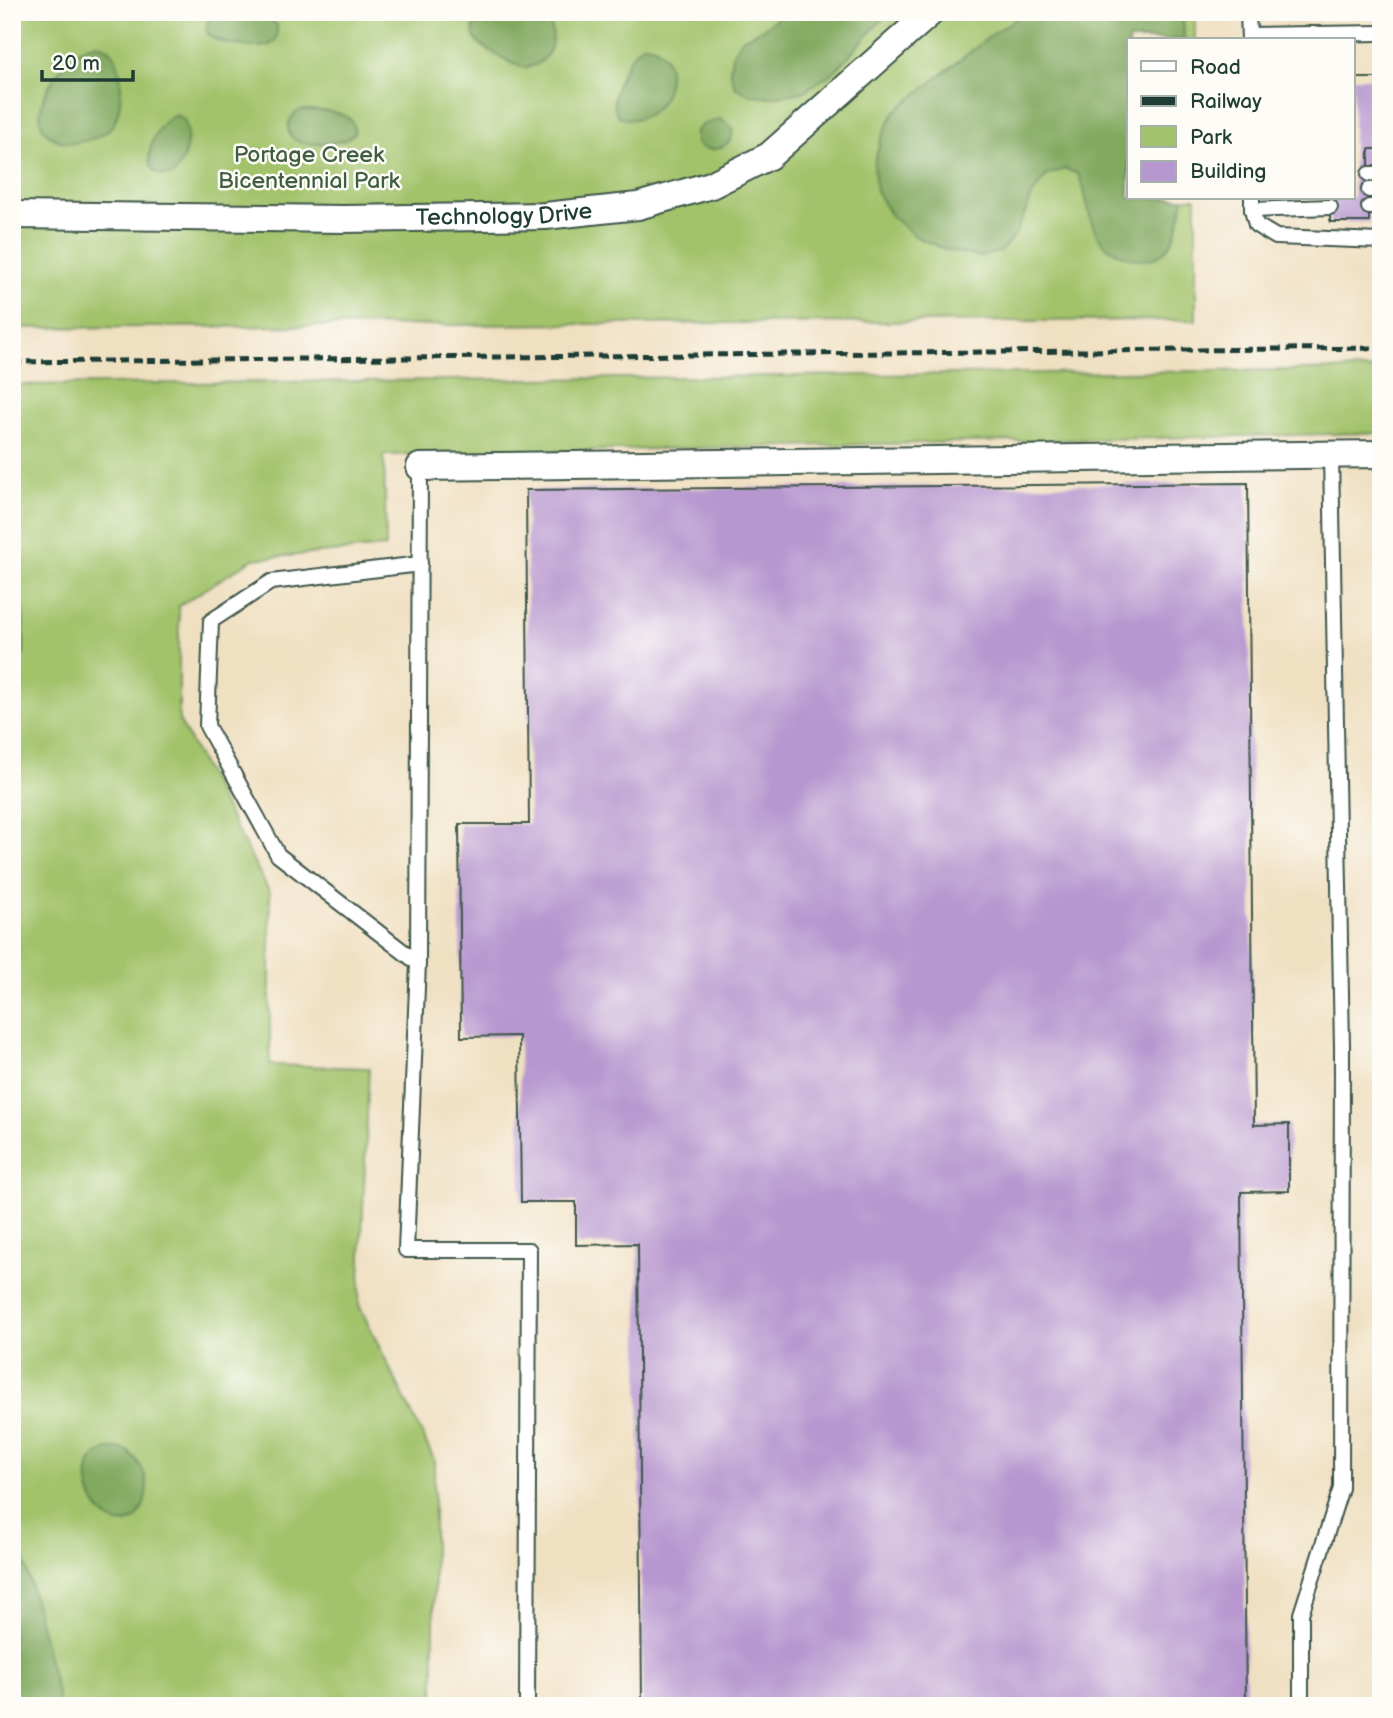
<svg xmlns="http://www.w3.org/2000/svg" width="1393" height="1718" viewBox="0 0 1393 1718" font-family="'Balsamiq Sans',sans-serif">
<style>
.green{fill:#a2c36b;stroke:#608050;stroke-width:2}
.forest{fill:#81a95f;stroke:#50734a;stroke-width:2}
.building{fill:#b797cf}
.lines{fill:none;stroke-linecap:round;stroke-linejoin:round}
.service-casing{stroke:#3e5549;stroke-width:18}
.minor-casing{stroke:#3e5549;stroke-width:30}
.service{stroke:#fff;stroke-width:14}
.minor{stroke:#fff;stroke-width:26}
.rail{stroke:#1f3d34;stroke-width:5;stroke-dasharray:10 5;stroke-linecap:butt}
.labels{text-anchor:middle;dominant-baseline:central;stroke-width:5;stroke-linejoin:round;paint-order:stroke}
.park-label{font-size:23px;fill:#405e42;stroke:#fdfcf7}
.street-label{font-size:23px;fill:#1f3d34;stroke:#fdfcf7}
</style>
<rect width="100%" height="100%" fill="#fdfcf7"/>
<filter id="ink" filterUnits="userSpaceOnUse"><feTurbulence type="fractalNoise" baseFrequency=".0143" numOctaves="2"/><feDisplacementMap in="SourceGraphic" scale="14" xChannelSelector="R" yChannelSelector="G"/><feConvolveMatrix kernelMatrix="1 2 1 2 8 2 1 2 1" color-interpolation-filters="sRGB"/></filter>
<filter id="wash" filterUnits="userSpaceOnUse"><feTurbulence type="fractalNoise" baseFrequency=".00686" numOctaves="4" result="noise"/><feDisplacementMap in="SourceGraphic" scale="28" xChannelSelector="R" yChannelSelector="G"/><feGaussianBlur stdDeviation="1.57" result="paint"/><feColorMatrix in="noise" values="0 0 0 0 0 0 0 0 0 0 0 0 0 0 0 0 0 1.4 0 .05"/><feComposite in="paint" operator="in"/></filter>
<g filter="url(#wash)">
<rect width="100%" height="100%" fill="#f0e0c2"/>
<!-- green -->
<g class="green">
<polygon points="12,12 1195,12 1195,40 1129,40 1129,198 1196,198 1196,320 12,328"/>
<polygon points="1381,369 1381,433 384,455 386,547 253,559 179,606 179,720 270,893 270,1065 369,1068 359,1305 434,1459 434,1706 12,1706 12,385"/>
</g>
<!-- forest -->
<g class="forest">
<path d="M480,12h61c9,8 13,18 11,30 -2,14 -15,27 -30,25 -9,-2 -17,-8 -25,-12 -7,-5 -18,-9 -22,-17 -4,-8 0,-19 5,-26z"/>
<polygon points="785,12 889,12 835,71 803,92 772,97 751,95 735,87 730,71 732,55 742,39 763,29"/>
<path d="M1027,12h156l1,28h-55v158h55c-6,31 -13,73 -56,59 -8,-3 -18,-6 -24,-13 -13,-14 -15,-33 -19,-50 -1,-7 -5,-14 -7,-20l-13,-5 -18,6 -14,19 -18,41 -14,16 -21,6 -33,-7 -29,-12 -27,-22 -15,-25 -2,-26 7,-27 13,-26 104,-82z"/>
<path d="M226,14c16,1 39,-1 51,11v10l-2,6c-4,3 -4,4 -10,5 -11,3 -53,-2 -58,-14 -1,-4 0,-7 1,-11l7,-5z"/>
<path d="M95,44c4,1 8,1 11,3 20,11 18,63 6,79 -7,9 -18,13 -28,15 -10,2 -17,3 -26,-1 -43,-16 2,-80 27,-93 3,-2 7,-2 10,-3z"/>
<path d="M642,45c42,-1 32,69 -7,74 -43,6 -9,-64 7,-74z"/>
<path d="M300,110c16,0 60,-1 54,24 -3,2 -7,5 -10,6 -10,3 -38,6 -46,1 -16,-7 -10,-24 2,-31z"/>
<path d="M175,115l8,3c9,17 3,43 -10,57 -41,6 -21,-51 2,-60z"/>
<path d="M719,119c33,12 -2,44 -23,24v-12l6,-6z"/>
<polygon points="12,557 23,608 24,651 15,679 12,681"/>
<path d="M108,1449c5,0 13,-1 17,1 8,4 18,18 20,26 4,13 0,38 -13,45 -30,15 -57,-42 -38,-64 3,-3 10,-6 14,-8z"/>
<polygon points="12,1509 60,1706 12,1706"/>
</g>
<g id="blocks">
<!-- building -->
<g class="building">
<polygon points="1353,78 1381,78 1380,149 1369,149 1369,222 1330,222 1330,198 1353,198"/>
<polygon points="1248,483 1254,1125 1289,1124 1289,1191 1241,1192 1246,1706 642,1706 638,1244 576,1245 576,1202 521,1202 519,1036 461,1037 459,824 529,824 526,490"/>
</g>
</g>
</g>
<g filter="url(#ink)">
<use href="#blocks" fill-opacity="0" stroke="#3e5549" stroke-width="2"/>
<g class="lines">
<defs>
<g id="service">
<polyline points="1248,12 1249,40"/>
<polyline points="1249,35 1381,33"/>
<polyline points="1369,174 1381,174"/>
<polyline points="1369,190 1381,190"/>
<polyline points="1252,198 1252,210 1256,225 1276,237 1381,241"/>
<polyline points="1369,207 1381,207"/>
<polyline points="1252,210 1330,207"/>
<polyline points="420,467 418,963 406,1250 529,1250 527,1706"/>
<polyline points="418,963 278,855 207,726 211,621 271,582 420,564"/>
<polyline points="1301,1706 1301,1614 1341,1488 1342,1048 1331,455"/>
</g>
<g id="minor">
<path id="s1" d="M12,215l331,4 202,-3 93,-10 73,-21 58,-29 162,-144"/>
<polyline points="420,467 1381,454"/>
</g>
</defs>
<!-- service casing -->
<use href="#service" class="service-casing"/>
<!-- minor casing -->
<use href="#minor" class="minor-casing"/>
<!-- service -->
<use href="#service" class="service"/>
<!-- minor -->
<use href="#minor" class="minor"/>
<!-- rail -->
<polyline class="rail" points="12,362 1381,348"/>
</g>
</g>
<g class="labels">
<!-- park labels -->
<g class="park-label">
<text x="309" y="155">Portage Creek<tspan x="309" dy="26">Bicentennial Park</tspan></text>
</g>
<!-- street labels -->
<g class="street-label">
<text stroke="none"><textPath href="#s1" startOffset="492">Technology Drive</textPath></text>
</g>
</g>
<!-- margin -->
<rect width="1393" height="1718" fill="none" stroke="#fdfcf7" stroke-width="42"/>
<!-- legend -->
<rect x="1127" y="38" width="228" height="161" fill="#fdfcf7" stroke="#a4b0a9" stroke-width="2"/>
<rect x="1141" y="61" width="35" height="10" fill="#ffffff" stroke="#a4b0a9" stroke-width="2"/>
<text x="1190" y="74" font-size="21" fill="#1f3d34">Road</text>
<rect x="1141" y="96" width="35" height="10" fill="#1f3d34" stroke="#a4b0a9" stroke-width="2"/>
<text x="1190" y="108" font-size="21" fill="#1f3d34">Railway</text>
<rect x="1141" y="126" width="35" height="21" fill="#a2c36b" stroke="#a4b0a9" stroke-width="2"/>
<text x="1190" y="144" font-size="21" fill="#1f3d34">Park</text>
<rect x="1141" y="161" width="35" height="21" fill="#b797cf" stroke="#a4b0a9" stroke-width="2"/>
<text x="1190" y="178" font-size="21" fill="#1f3d34">Building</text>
<!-- scale -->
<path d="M42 70v10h91v-10" fill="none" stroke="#1f3d34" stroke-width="3.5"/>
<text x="52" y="70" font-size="21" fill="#1f3d34" stroke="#fdfcf7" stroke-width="5" paint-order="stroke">20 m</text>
</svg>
